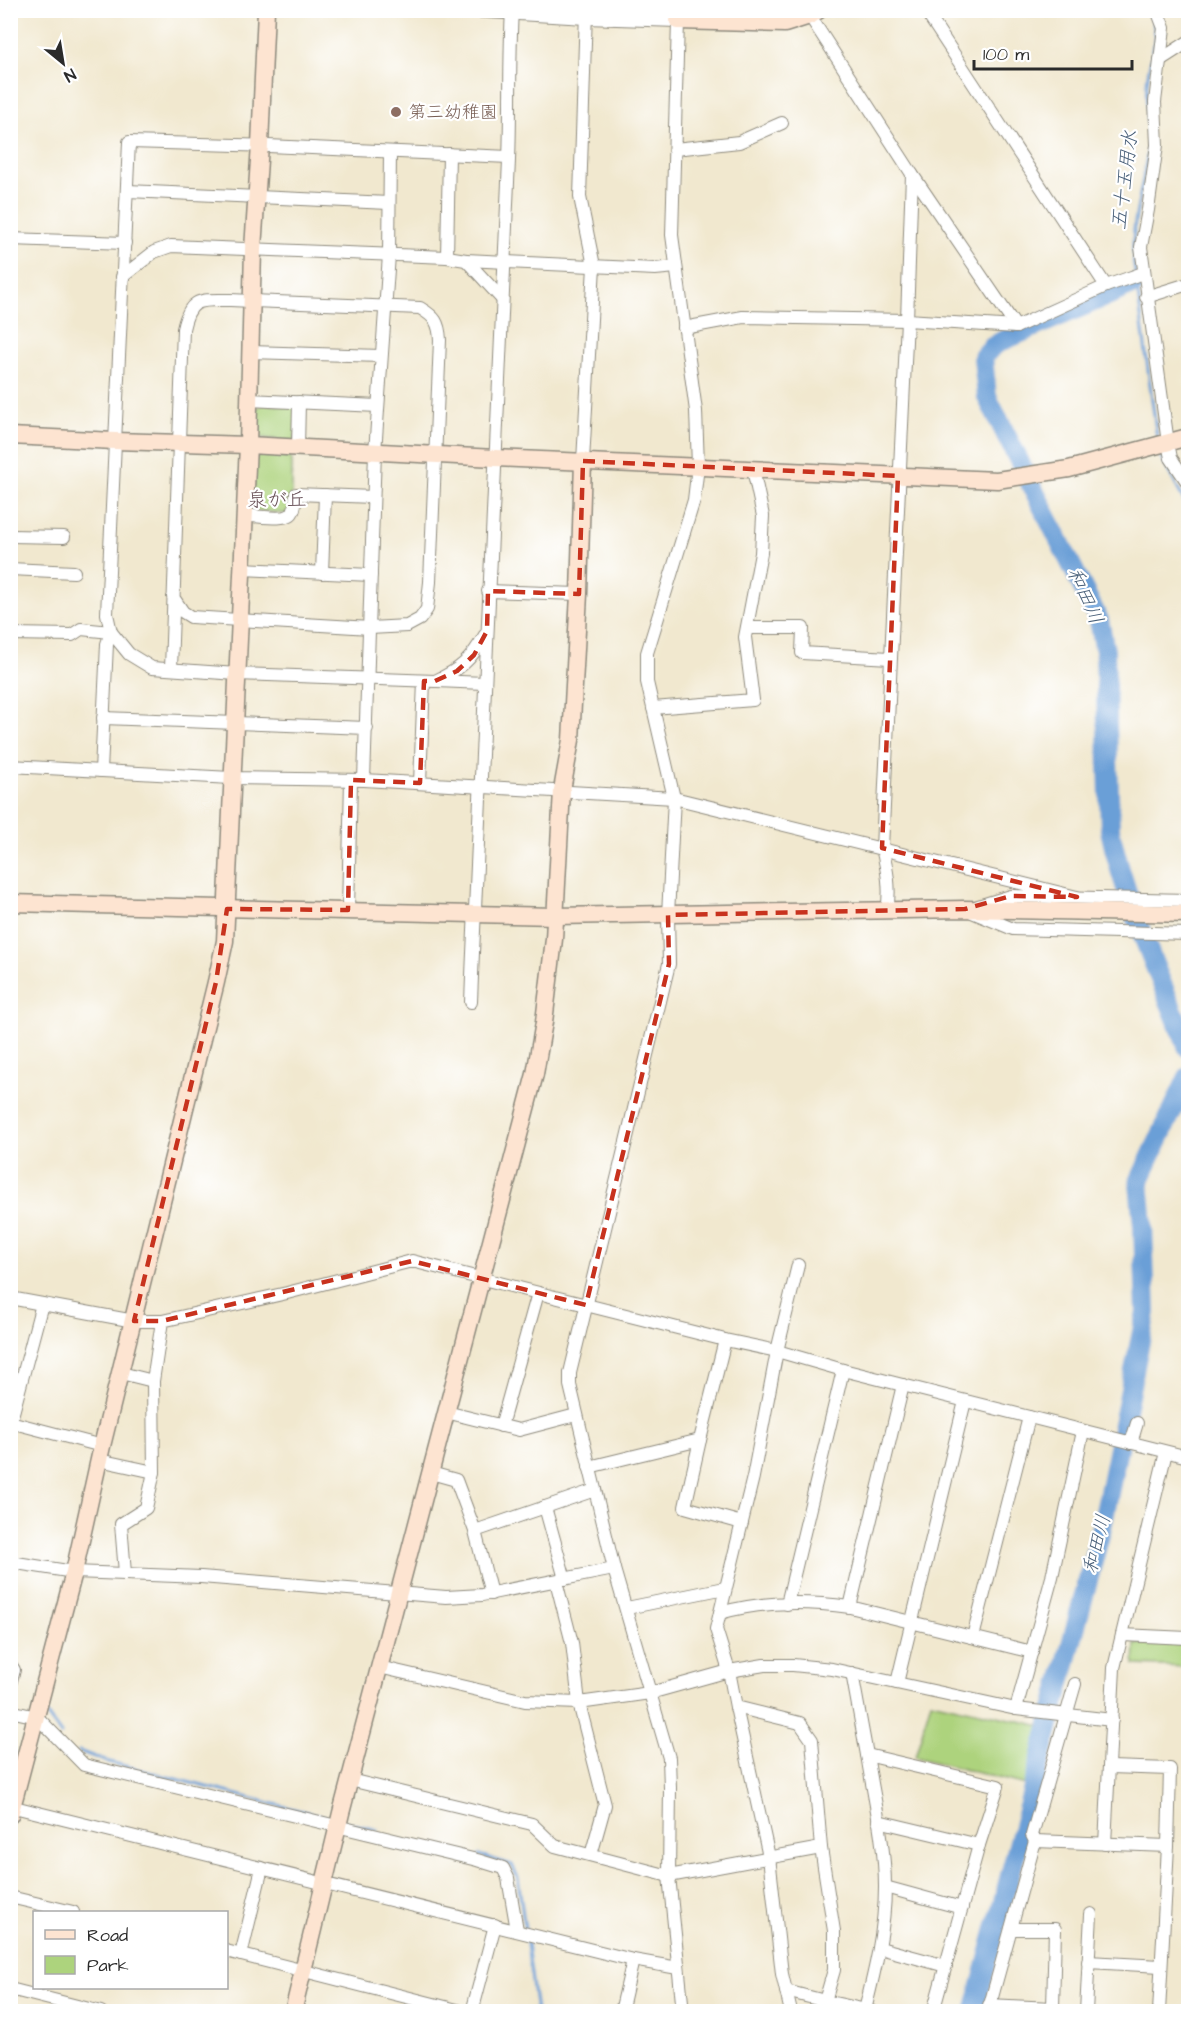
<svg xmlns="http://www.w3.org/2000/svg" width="1199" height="2022" viewBox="0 0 1199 2022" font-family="'Architects Daughter','Klee One',sans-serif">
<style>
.green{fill:#add37d;stroke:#6c7f54;stroke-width:1.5}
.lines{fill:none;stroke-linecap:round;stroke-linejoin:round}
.stream{stroke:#6b9fd7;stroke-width:3}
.river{stroke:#6b9fd7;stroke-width:20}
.street-casing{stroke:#8e8a7d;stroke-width:14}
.secondary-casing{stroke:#8e8a7d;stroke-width:19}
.street{stroke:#fff;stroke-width:12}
.secondary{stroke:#fde4d1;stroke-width:16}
.marked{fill:none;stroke:#c8321e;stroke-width:4.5;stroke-dasharray:12 8;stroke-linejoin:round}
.education-dot{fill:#8d6e63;stroke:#fff;stroke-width:2}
.labels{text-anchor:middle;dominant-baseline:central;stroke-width:4.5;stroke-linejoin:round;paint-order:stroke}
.education-label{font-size:18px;fill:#785e54;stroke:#fff;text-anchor:start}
.water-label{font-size:20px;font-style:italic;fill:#485f78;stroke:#fff}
.neighbourhood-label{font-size:20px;fill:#6a5259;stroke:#fff}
</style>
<rect width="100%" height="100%" fill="#fff"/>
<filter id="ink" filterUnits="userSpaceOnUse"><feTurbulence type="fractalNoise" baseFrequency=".0167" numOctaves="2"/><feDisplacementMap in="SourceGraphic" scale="12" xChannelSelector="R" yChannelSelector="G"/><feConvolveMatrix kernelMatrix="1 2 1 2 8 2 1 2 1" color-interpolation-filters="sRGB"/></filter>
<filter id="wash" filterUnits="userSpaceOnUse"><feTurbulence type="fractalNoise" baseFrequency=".008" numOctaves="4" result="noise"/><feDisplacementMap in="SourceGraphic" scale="24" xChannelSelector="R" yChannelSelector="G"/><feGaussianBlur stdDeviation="1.35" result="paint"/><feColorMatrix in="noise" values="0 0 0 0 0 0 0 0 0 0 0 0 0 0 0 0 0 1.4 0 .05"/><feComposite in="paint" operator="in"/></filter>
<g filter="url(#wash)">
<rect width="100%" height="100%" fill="#f1e8cf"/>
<!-- green -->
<g class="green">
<polygon points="262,404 293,406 297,412 295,442 255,437 256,409"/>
<polygon points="259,455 290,456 292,461 292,510 286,514 253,510 254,460"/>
<polygon points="1135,1644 1188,1644 1188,1667 1134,1665"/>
<polygon points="931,1701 1042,1726 1026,1785 915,1757"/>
</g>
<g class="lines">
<!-- stream -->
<g class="stream">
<path d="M1135,272c-7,-40 6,-75 12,-115 3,-24 -2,-50 0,-74 2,-27 15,-46 2,-73"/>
<polyline points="1136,278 1157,438"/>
<polyline points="1158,451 1188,508"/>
<polyline points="44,1711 61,1734"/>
<polyline points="79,1751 105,1761 333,1819"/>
<polyline points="345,1822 377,1830"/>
<polyline points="479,1855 512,1865 518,1878 525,1930"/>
<polyline points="526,1936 536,2012"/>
</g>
<!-- river -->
<g class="river">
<path d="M1137,283l-135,58 -10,6 -9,10 4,40 112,223 6,31 5,179c15,72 51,149 78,218"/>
<polyline points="974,2012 1102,1527 1146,1312 1143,1226 1139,1182 1188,1077"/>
</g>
</g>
</g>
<g filter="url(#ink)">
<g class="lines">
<defs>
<g id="street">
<polyline points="453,10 586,18 678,21 672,235 696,411 698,466 694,500 647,653 647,682 674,798 668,915 669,964 570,1373 570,1385 614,1569 669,1758 670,1788 669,1876 683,2012"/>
<polyline points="806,10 912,174 1016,327"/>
<polyline points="925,10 1106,286"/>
<polyline points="1157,10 1164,28 1155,102 1157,145 1148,210 1141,247 1168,443 1171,458 1188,483"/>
<polyline points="1160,60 1188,42"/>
<polyline points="675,149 739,142 782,123"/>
<polyline points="128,191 389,203"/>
<polyline points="10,239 125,243"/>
<polyline points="447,257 449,154"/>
<polyline points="466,260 655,269 676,267"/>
<polyline points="122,277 154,252 171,246 447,257 466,260 501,298"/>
<polyline points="1146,297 1188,284"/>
<polyline points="684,328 743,317 907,320 1016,327 1106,286 1143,273"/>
<polyline points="250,352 381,356"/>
<polyline points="249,400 378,406"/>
<polyline points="298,448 299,402"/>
<polyline points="583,461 594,266 580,197 586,11"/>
<path d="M244,515c10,1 43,6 48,-2 4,-5 3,-13 4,-19l77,3"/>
<polyline points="10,536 64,537"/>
<polyline points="10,569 74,572"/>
<polyline points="242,569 371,575"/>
<polyline points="322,573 325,495"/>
<polyline points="488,591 579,594"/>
<polyline points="747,628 803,628 802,653 890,658"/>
<path d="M10,634l62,1 9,-6 30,3 18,22 23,14 85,6 198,7c26,-12 36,-21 50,-46"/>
<path d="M171,669l12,-340c7,-32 17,-29 47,-29l190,8c15,9 19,14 20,32l-10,242 -3,27 -7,10 -13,7 -37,2 -179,-11 -8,-5 -10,-15"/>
<polyline points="437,681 484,683"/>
<polyline points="653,708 753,700 745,637 761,553 763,516 753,469"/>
<polyline points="103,718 367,728"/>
<polyline points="10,766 231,778 364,780 674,798 1077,897"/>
<polyline points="101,771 107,644 111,632 107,614 129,142 268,146 509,157"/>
<polyline points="364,780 375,452 389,255 390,152"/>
<polyline points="420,783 424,681"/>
<polyline points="978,906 1011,896 1188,900"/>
<polyline points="348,910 351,780"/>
<path d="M887,910c4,-21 0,-41 -5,-62l25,-528 5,-146"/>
<polyline points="972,912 1013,929 1188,934"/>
<path d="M471,1002c11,-281 23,-562 38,-842 2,-50 0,-100 3,-150"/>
<polyline points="10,1298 134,1321 162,1321 287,1293 412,1261 725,1340 777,1351 843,1370 1188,1457"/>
<polyline points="121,1373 153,1381"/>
<polyline points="446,1412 519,1430 576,1415"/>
<polyline points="10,1422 102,1446"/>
<polyline points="10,1424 42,1304"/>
<polyline points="501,1426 538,1293"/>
<polyline points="700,1440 725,1340"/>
<polyline points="1131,1443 1137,1423"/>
<polyline points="99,1460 154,1472"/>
<polyline points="589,1467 700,1440 685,1507 742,1523"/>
<polyline points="431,1473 456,1480 475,1531"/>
<polyline points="545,1507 565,1579"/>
<polyline points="10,1562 74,1572 201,1577 446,1597 482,1595 614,1569"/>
<polyline points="125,1573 121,1524 146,1508 154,1472 153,1381 162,1321"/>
<polyline points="556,1581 572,1643 579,1703 605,1805 591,1855"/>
<polyline points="491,1594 475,1531 595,1490"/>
<polyline points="787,1604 843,1370"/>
<polyline points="850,1607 903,1385"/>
<polyline points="627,1608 725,1588"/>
<path d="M720,1613c41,-12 87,-12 130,-6l182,45"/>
<polyline points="1122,1635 1188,1638"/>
<polyline points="973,1637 1029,1417"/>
<polyline points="10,1664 14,1670 10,1684"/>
<polyline points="379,1667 525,1701 579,1703 650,1693 729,1671 764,1665 793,1665 832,1669 1016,1709 1112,1720"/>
<polyline points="852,1673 867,1755"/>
<polyline points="897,1683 965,1401"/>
<polyline points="736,1707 769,1857 782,1974 791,2012"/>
<polyline points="1016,1709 1052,1577 1083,1431"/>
<polyline points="10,1711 37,1717 84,1765 477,1860 503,1868 508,1878 517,1930"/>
<polyline points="1110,1767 1170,1769 1168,1846 1159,2012"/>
<polyline points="350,1780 532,1824 555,1846 669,1876 821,1848"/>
<polyline points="10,1806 633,1960 678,1968"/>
<polyline points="878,1821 979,1845"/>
<polyline points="1035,1841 1168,1846"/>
<polyline points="1105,1844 1114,1668 1166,1452"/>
<polyline points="885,1887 962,1908"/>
<polyline points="10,1897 73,1912"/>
<polyline points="880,1948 946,1966"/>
<polyline points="226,1951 465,2012"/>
<polyline points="241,1955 262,1868"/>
<polyline points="1088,1962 1161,1966"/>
<polyline points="10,1989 101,2012"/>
<polyline points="786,1991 825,2001 834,1970 834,1931 821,1848 812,1740 800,1723 736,1707 729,1671 716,1629 753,1477 777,1351 798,1265"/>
<polyline points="825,2001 871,2011"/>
<polyline points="989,2005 1053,2008 1055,1929 1011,1929"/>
<path d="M865,2010c10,-40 20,-81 20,-123 0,-44 -11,-89 -18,-132l131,31 -19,59 -46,167"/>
<polyline points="472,2012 495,1925"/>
<polyline points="621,2012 633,1960"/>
<polyline points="988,2012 1035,1841 1032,1835 1075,1684"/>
<polyline points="1086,2012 1091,1914"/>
</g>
<g id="secondary">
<polyline points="678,21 785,24 810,16 819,10"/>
<polyline points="10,436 115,441 248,445 495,458 997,480 1069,469 1188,437"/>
<polyline points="10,903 555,916 965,909 1188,914"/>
<polyline points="10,1815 74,1572 102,1446 216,982 225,941 248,445 253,249 260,145 266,10"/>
<polyline points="293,2012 341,1813 535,1074 544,1022 554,939 562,790 571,740 579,594 583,461"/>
</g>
</defs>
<!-- street casing -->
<use href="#street" class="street-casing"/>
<!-- secondary casing -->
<use href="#secondary" class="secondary-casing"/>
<!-- street -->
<use href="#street" class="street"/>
<!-- secondary -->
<use href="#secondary" class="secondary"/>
</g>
</g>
<!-- marked area -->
<path class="marked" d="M583,461l315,15 -16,372 195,49 -66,-1 -46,13 -297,6 1,49 -83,341 -174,-44 -250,60h-28l82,-339 11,-73 121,1 3,-130 69,3 4,-102h11l22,-10 17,-16 13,-24 1,-40 91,3z"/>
<!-- markers -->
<circle class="education-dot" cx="396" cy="112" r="6"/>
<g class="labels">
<!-- education labels -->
<g class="education-label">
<text x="408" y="112">第三幼稚園</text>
</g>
<!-- water labels -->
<g class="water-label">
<text transform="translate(1125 180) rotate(-83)">五十玉用水</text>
<text transform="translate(1085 596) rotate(66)">和田川</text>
<text transform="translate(1097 1544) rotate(-76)">和田川</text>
</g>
<!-- neighbourhood labels -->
<g class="neighbourhood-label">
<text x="277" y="500">泉が丘</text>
</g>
</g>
<!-- margin -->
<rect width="1199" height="2022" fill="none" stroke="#fff" stroke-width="36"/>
<!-- legend -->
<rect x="33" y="1911" width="195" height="78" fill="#ffffff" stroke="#aaaaaa" stroke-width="1.5"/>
<rect x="45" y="1930" width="30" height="9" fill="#fde4d1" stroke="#aaaaaa" stroke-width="1.5"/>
<text x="87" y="1941" font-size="18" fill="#2b2b2b">Road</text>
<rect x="45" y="1956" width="30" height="18" fill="#add37d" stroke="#aaaaaa" stroke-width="1.5"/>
<text x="87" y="1971" font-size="18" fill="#2b2b2b">Park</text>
<!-- north arrow -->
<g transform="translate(63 63) rotate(150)" stroke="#ffffff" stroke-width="4.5" paint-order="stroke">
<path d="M0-4.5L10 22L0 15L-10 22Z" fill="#2b2b2b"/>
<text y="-9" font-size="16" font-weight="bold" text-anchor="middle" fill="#2b2b2b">N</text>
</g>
<!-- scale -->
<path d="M974 60v9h158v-9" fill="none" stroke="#2b2b2b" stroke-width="3"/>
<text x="983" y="60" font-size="18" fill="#2b2b2b" stroke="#ffffff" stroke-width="4.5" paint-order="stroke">100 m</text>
</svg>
